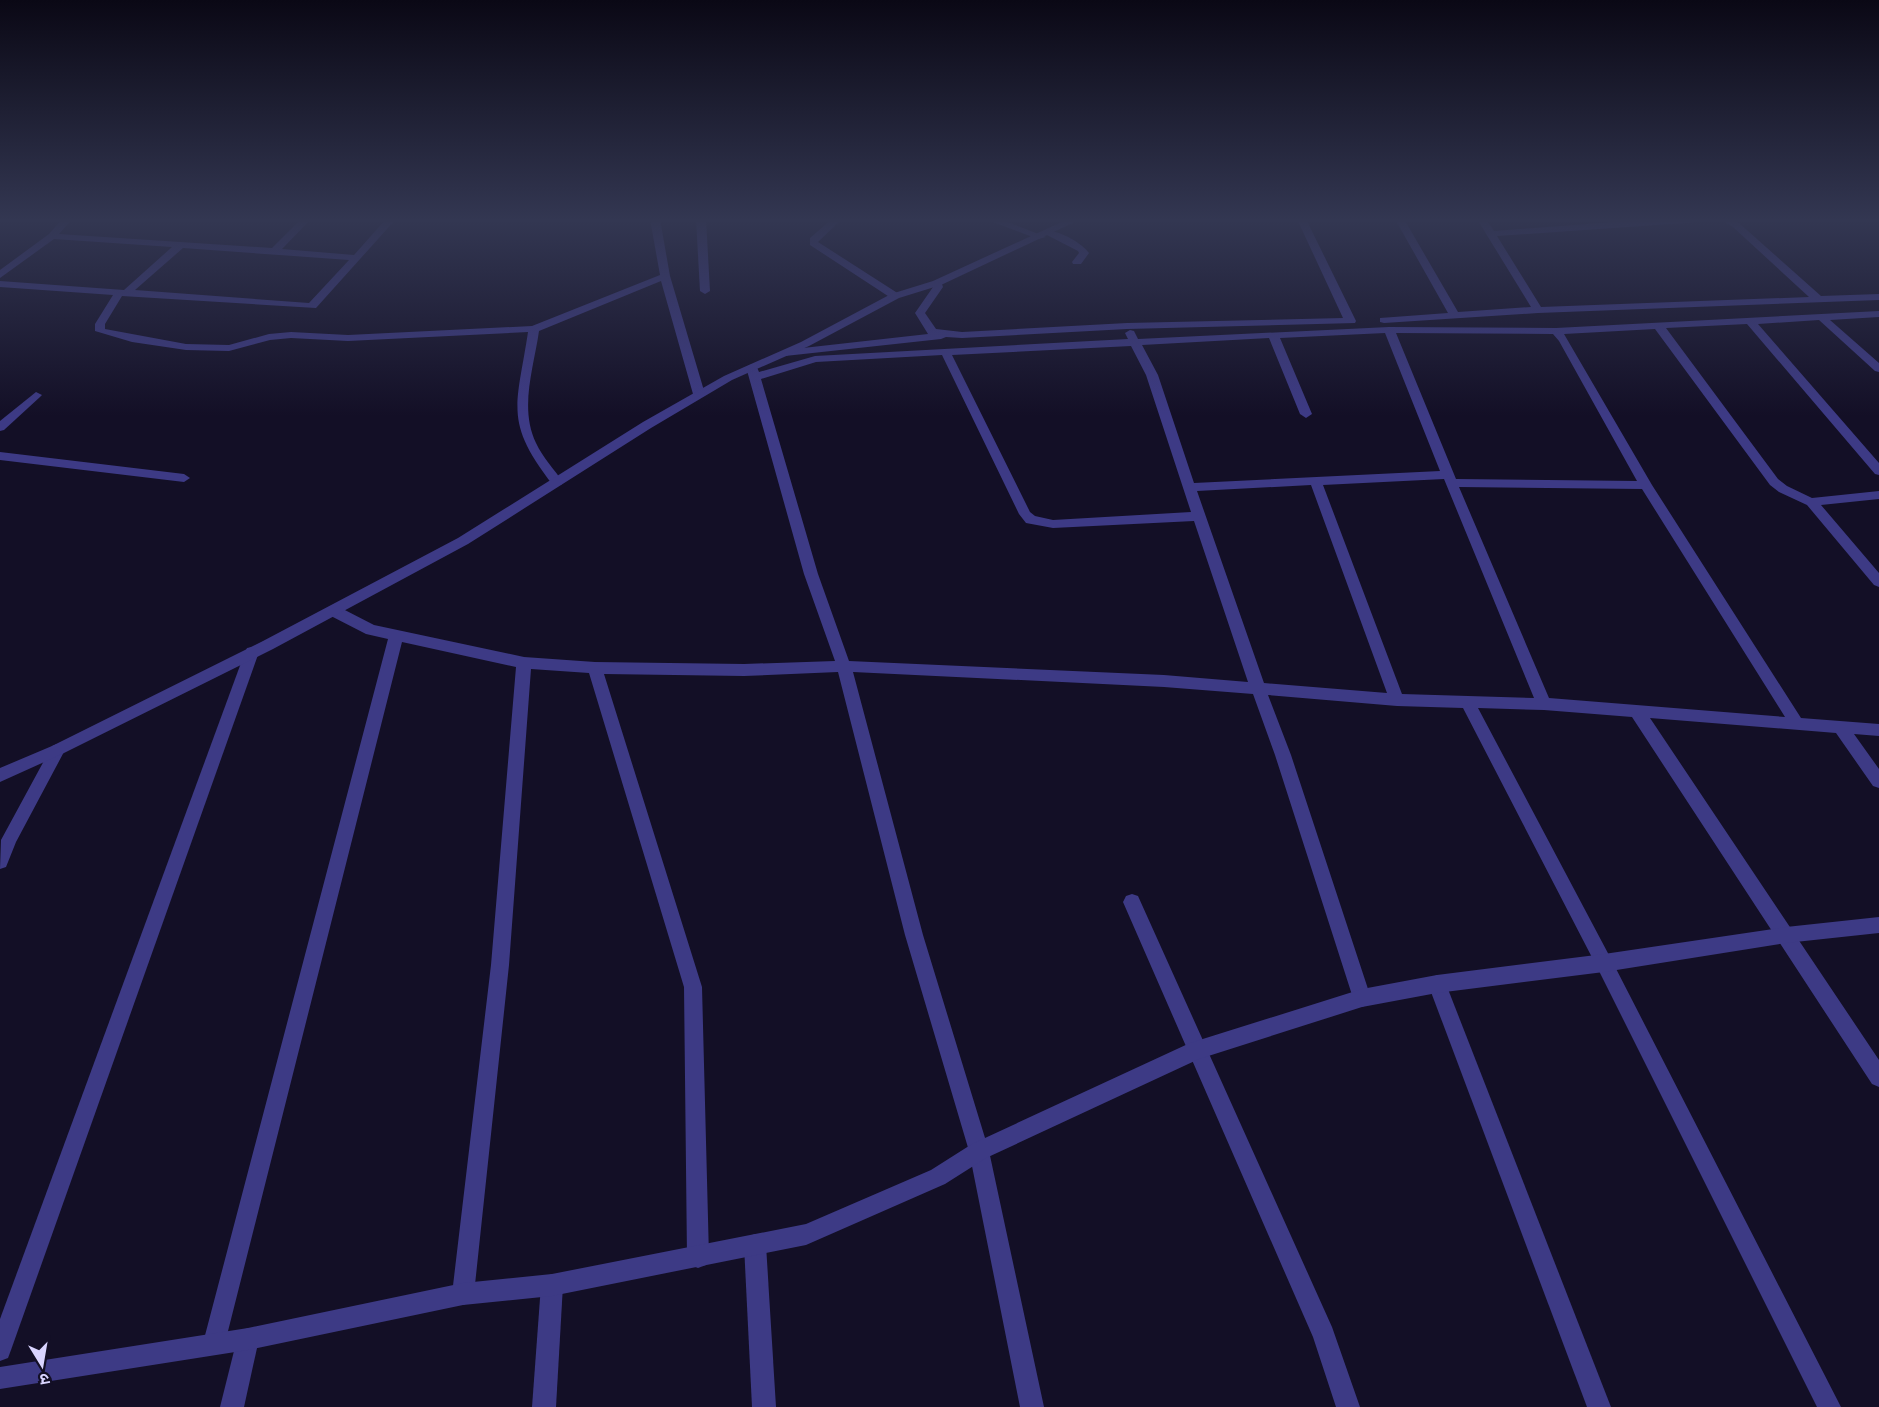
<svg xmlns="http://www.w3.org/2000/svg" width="1879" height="1407" viewBox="0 0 1879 1407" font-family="'Public Sans','Noto Sans Devanagari',sans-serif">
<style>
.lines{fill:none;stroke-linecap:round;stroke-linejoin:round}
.minor{fill:#3d3a85;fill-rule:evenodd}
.tertiary{fill:#3d3a85;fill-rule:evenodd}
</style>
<rect width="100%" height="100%" fill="#130f26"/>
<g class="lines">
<!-- minor -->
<g class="minor">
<path d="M62,219h10l-13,15 213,14 29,-29h10l-29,30 72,6 32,-36h10l-80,89 -194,-12 -17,28v5l81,15 43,1 40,-11 22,-2 57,3 184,-9 128,-51 -10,-56h10l10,57 35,118 -6,3 -6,-3 -32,-113 -122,50c-5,36 -20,77 -3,112 7,15 18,26 27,39l-2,3h-8c-50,-64 -36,-79 -25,-153l-180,9 -57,-3 -21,2 -41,11 -43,-1 -54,-8 -37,-11v-7l18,-29 -113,-8v-6l124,9 48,-43 -118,-8 -54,39v-8l49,-36zM183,248l166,12 -40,43 -174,-13z"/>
<polygon points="696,219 706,219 710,291 705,294 700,291"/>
<polygon points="832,219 842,219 818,242 899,294 899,298 891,298 810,245 810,238"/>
<polygon points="985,219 1000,219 1046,237 1038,239"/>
<polygon points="1297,219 1306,219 1356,321 1355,323 1127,329 962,338 946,337 941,339 785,356 780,353 785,350 928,334 915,313 933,287 932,283 937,280 941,281 943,287 925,313 936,329 962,332 1127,323 1343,318"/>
<polygon points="1395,219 1404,219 1458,312 1531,307 1477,219 1486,219 1494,231 1653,219 1703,219 1699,222 1497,236 1541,307 1809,297 1733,227 1720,219 1732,219 1739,223 1821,296 1879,294 1879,300 1538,313 1384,323 1380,322 1380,318 1448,313"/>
<path d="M1047,231c12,-1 35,12 42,22l-8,11h-8l-1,-2 7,-9 -1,-2 -31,-16z"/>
<path d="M1879,311v6l-49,3 49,43v9l-4,-1 -56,-51 -61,4 121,139v12l-4,-1 -128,-150 -81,4 112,151 9,7 25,12 67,-7v8l-58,6 58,68v14l-5,-2 -67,-80 -28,-13 -9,-7 -115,-156 -91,5 88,151 149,233 78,6v12l-25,-2 25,35v19l-6,-2 -37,-53 -186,-15 229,342v27l-7,-3 -240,-367 -88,-7 -66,-2 132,249 231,450h-24l-219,-438 -135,-261 -66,-2 -129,-11 23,60 80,243 -2,6 -7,3 -7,-3 -2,-6 -78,-243 -22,-61 -89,-7 -311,-15 70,263 66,216 55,256h-24l-51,-256 -64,-216 -67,-263 -94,4 -140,-2 98,313 7,270 -3,8 -8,3 -8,-3 -3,-8 -3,-270 -95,-314 -58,-4 -22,296 -35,329 -3,8 -8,3 -8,-3 -3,-8 39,-329 25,-298 -114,-25 -177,701 -3,8 -8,3 -8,-3 -3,-8 185,-704 -22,-5 -37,-19 -2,-4 2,-4h10l35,18 150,32 71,5 149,2 91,-3 -31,-87 -58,-207 6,-3 4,1 3,7 56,-16 313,-17 -3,-6 5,-3 4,1 4,8 251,-12 167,1zM1385,333l55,138 -246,12 -36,-108 -16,-30 127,-7 31,76 6,4 6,-4 -32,-76zM1396,333l157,1 6,7 78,140 -181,-2zM1131,346l15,29 45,137 -138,8 -18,-4 -5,-4 -78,-157zM942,355l77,159 7,9 27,5 141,-7 54,161 -84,-7 -315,-14 -31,-87 -57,-195 55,-17zM1444,479l90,219 -132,-4 -79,-209zM1311,485l76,208 -123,-10 -67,-192zM1459,487l183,2 143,228 -236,-19z"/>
<polygon points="36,392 42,395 40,397 4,430 0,431 0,421"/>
<polygon points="0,452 184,474 190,478 184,482 0,460"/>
<polygon points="252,647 257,648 259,652 11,1350 8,1358 0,1361 0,1319 245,652 247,648"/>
<polygon points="57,744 62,746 65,750 16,842 6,867 0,869 1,840 52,746"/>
<polygon points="1132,894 1138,896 1332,1327 1360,1407 1336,1407 1313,1337 1123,902 1126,896"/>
<polygon points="1437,975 1443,978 1446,984 1611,1407 1587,1407 1428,984 1431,978"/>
<polygon points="755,1234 763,1237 766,1245 776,1407 752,1407 744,1245 747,1237"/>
<polygon points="552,1274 560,1277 563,1285 556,1407 532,1407 541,1285 544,1277"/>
<polygon points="248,1328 256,1331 259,1339 244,1407 220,1407 237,1339 240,1331"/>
</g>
<!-- tertiary -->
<g class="tertiary">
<polygon points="1068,219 1081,219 941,285 899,298 809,346 732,380 651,428 468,544 273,649 62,754 0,782 0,768 52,746 263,641 458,538 643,422 724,376 801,342 891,294 933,281"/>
<polygon points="1879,917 1879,933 1786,943 1604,972 1437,993 1362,1007 1199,1059 986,1158 945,1184 806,1245 552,1296 463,1305 248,1350 0,1389 0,1367 248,1328 463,1283 552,1274 806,1224 931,1170 972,1144 1190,1043 1362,989 1437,975 1604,954 1786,927"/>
</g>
</g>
<!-- sky -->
<linearGradient id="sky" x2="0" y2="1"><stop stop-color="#0a0815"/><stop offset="0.53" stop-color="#333752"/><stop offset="1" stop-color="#333752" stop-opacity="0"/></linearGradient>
<rect width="1879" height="416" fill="url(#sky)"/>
<!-- north arrow -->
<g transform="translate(42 1365) rotate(169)" stroke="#130f26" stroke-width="4.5" paint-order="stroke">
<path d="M0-4.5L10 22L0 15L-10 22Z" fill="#d9d4ff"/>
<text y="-9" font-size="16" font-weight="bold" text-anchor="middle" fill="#d9d4ff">उ</text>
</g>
</svg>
